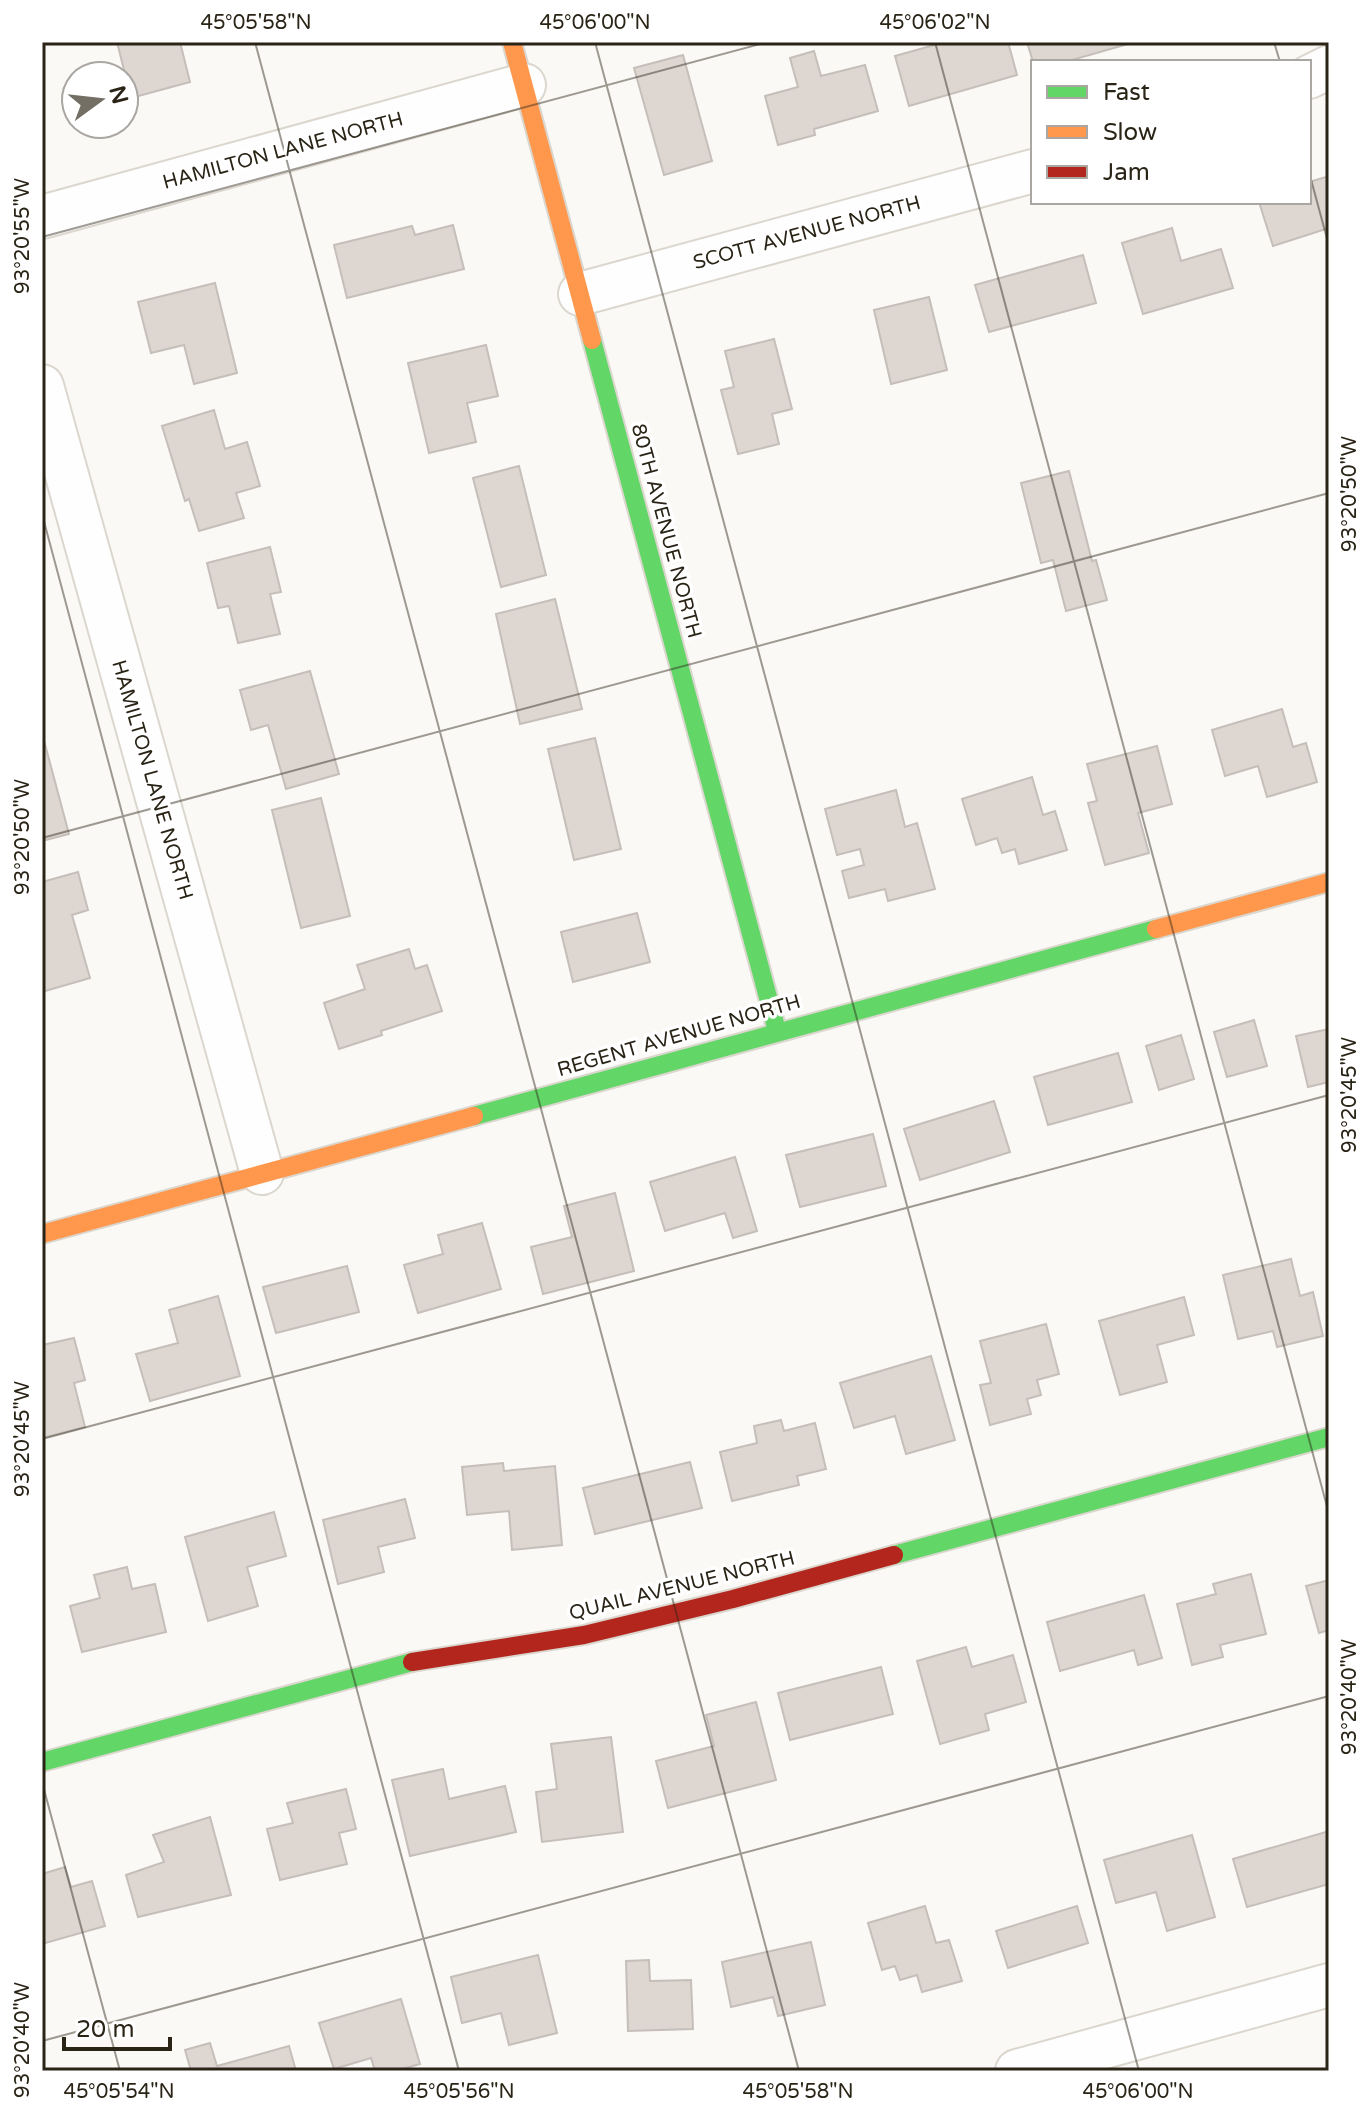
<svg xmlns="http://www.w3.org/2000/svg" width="1371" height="2113" viewBox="0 0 1371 2113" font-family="'Varela Round',sans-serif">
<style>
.building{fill:#ded6d1;stroke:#c6beb9;stroke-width:2}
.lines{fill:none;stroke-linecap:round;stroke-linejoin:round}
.street-casing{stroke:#dbd7ce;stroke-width:46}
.fast-casing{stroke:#dbd7ce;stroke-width:22}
.slow-casing{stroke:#dbd7ce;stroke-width:22}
.jam-casing{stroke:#dbd7ce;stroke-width:22}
.street{stroke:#fefefe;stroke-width:42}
.fast{stroke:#63d668;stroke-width:18}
.slow{stroke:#ff974d;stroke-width:18}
.jam{stroke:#b3261e;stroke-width:18}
.ticks{fill:none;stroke:#2a2417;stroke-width:2;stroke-opacity:0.45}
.labels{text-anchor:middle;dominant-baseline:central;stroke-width:7;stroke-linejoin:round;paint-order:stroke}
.street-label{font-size:20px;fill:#2a2417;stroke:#fff}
.neatline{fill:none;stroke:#2a2417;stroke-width:3}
.ticks-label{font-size:20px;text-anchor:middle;fill:#2a2417}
</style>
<rect width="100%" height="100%" fill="#fbf9f6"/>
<!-- building -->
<g class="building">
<polygon points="117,42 180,42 190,82 131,98"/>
<polygon points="945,42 1008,42 1017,75 909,106 895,56"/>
<polygon points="1027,42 1135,42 1065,62 1033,62"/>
<polygon points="814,51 821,76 865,65 878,111 814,129 815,135 778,145 765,96 798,87 790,58"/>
<polygon points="683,55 712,161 664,175 634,68"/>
<polygon points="1329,176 1329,228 1273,246 1259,202 1309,202 1309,182"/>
<polygon points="453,225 464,269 347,298 334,245 412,226 415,235"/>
<polygon points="1172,228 1181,261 1221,249 1233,288 1143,314 1122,243"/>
<polygon points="1083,255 1096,303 989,332 975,285"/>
<polygon points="215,283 237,373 194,384 184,345 151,353 138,302"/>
<polygon points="929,297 947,370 891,384 874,310"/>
<polygon points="774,339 792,409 772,414 779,444 738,454 721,390 734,387 725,351"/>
<polygon points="486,345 498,396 467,403 476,442 429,453 408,363"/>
<polygon points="214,410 225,449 247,442 260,486 236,493 244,518 199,531 189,499 185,501 162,426"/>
<polygon points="519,466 546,575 501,587 473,478"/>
<polygon points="1069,471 1092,561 1096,560 1107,600 1066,611 1053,560 1041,563 1021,483"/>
<polygon points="270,547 281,592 270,594 280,634 238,643 229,606 218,608 207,563"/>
<polygon points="555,599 582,709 520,724 496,614"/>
<polygon points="310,671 339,774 286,789 268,725 251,730 240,690"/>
<polygon points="1282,709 1293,747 1306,743 1317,782 1267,797 1258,766 1225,776 1212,730"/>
<polygon points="42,733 69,834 42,841"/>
<polygon points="595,738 621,849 574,860 548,749"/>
<polygon points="1157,746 1172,804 1138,813 1149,853 1105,865 1088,803 1097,801 1087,764"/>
<polygon points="1032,777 1043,815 1055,811 1067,850 1019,864 1015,849 1002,853 997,838 976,845 962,799"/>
<polygon points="896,790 905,827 917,823 935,889 888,901 885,889 849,898 842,871 864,865 860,849 837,855 825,809"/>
<polygon points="321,798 350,916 301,928 272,810"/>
<polygon points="78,872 88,910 72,915 90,978 42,992 42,882"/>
<polygon points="637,913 650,962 573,982 561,932"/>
<polygon points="409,949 415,969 427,965 442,1011 381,1031 382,1035 339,1049 324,1003 365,989 357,965"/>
<polygon points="1254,1020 1267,1066 1227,1077 1214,1032"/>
<polygon points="1329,1029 1329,1082 1308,1087 1296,1036"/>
<polygon points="1181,1035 1194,1079 1159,1090 1146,1046"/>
<polygon points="1118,1053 1132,1102 1048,1125 1034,1077"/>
<polygon points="994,1101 1010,1152 920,1180 904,1129"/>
<polygon points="873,1134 886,1186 800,1207 786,1155"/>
<polygon points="735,1157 757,1231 733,1238 725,1213 665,1231 650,1182"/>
<polygon points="615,1193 634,1271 543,1294 531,1247 572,1237 564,1206"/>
<polygon points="482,1223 501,1289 418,1313 404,1265 443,1254 438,1235"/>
<polygon points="1291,1259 1300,1296 1313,1292 1323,1336 1277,1347 1273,1331 1238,1339 1223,1275"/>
<polygon points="347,1266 359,1312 276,1333 263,1287"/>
<polygon points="218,1296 240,1376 150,1401 136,1354 178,1343 169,1310"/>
<polygon points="1184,1297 1194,1335 1157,1345 1167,1382 1120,1395 1099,1321"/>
<polygon points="1046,1324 1059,1374 1037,1380 1041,1395 1027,1399 1031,1414 990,1425 980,1385 991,1383 980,1341"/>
<polygon points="74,1338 85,1380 74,1383 85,1427 42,1438 42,1345"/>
<polygon points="931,1356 955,1440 906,1454 895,1416 854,1428 840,1383"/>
<polygon points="781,1420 784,1431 815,1423 826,1469 797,1476 799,1485 732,1501 720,1452 757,1443 754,1426"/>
<polygon points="690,1462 702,1508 595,1534 583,1488"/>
<polygon points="503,1463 504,1471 555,1466 562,1545 512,1550 509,1511 467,1515 462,1467"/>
<polygon points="405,1499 415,1538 378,1547 384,1572 338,1584 323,1520"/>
<polygon points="274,1512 286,1556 247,1567 258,1606 208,1621 185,1537"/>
<polygon points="127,1567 132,1589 155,1584 166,1632 82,1652 70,1606 100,1598 94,1575"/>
<polygon points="1251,1574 1266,1634 1220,1645 1223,1657 1192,1665 1177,1604 1216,1594 1213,1584"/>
<polygon points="1329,1580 1329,1630 1319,1633 1306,1586"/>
<polygon points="1144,1595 1162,1658 1138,1665 1134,1650 1060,1671 1047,1622"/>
<polygon points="966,1647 972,1667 1013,1655 1026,1702 985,1714 989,1730 940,1744 917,1661"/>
<polygon points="881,1667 893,1714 790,1740 778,1693"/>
<polygon points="756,1702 776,1780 668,1808 656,1761 714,1746 706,1715"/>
<polygon points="611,1737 623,1832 542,1842 536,1792 557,1789 551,1744"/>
<polygon points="443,1769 449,1799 505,1786 516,1832 410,1856 392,1780"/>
<polygon points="346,1789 356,1829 339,1833 347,1864 280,1880 267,1829 293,1823 287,1803"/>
<polygon points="210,1817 231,1895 138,1917 126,1875 164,1862 153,1835"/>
<polygon points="1329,1831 1329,1884 1247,1907 1233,1859"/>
<polygon points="1192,1835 1215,1917 1167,1931 1156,1892 1116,1903 1104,1860"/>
<polygon points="65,1867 71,1887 92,1881 105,1926 42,1944 42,1874"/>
<polygon points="925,1906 936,1943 949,1940 962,1981 922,1992 917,1975 900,1980 895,1966 882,1970 868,1923"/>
<polygon points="1077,1906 1088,1943 1008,1968 996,1931"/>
<polygon points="811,1942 825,2005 778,2016 773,1997 731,2007 722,1962"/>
<polygon points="538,1955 557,2033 509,2045 501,2013 462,2023 451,1977"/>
<polygon points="649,1960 650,1981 691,1980 693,2029 628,2031 626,1961"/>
<polygon points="401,1999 420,2064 395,2071 375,2071 371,2058 334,2069 319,2023"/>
<polygon points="210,2043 217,2066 289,2046 296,2071 191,2071 185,2050"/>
</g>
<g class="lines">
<defs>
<g id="street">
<polyline points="1309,77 1329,67"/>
<polyline points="42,217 524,85"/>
<polyline points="580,294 1033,171"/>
<polyline points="42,386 262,1173"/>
<polyline points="1017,2071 1329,1985"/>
</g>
<g id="fast">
<polyline points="592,340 777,1031"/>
<polyline points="474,1116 1156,929"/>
<polyline points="894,1555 1329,1437"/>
<polyline points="42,1762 412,1662"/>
</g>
<g id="slow">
<polyline points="512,42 592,340"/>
<polyline points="1156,929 1329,882"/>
<polyline points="42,1234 474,1116"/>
</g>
<polyline id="jam" points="412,1662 584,1635 733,1599 894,1555"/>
</defs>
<!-- street casing -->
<use href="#street" class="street-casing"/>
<!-- fast casing -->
<use href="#fast" class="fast-casing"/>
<!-- slow casing -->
<use href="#slow" class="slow-casing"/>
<!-- jam casing -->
<use href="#jam" class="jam-casing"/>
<!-- street -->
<use href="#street" class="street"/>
<!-- fast -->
<use href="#fast" class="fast"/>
<!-- slow -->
<use href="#slow" class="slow"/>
<!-- jam -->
<use href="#jam" class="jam"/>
</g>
<!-- ticks -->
<path class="ticks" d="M255,42l544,2029M595,42l544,2029M935,42l394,1472M1274,42l6,20M1309,172l20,74M42,237l726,-195M42,514l417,1557M42,838l1287,-345M42,1439l1287,-344M42,1782l78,289M42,2041l1287,-345"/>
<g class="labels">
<!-- street labels -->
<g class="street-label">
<text transform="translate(283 151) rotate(-15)">HAMILTON LANE NORTH</text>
<text transform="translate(807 233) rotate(-15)">SCOTT AVENUE NORTH</text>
<text transform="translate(666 531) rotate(75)">80TH AVENUE NORTH</text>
<text transform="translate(152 780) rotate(74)">HAMILTON LANE NORTH</text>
<text transform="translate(679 1036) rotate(-16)">REGENT AVENUE NORTH</text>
<text transform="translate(682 1586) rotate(-14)">QUAIL AVENUE NORTH</text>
</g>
</g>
<!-- border -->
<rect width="1371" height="2113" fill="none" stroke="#ffffff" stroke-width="88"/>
<!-- legend -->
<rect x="1031" y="60" width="280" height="144" fill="#ffffff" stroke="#aaa7a2" stroke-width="2"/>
<rect x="1047" y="86" width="40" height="12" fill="#63d668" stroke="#aaa7a2" stroke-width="2"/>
<text x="1103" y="100" font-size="24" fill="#2a2417">Fast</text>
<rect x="1047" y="126" width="40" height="12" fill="#ff974d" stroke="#aaa7a2" stroke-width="2"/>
<text x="1103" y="140" font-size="24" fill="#2a2417">Slow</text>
<rect x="1047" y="166" width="40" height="12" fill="#b3261e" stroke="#aaa7a2" stroke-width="2"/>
<text x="1103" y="180" font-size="24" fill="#2a2417">Jam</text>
<!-- north arrow -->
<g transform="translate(100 100) rotate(75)"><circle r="38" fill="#ffffff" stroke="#aaa7a2" stroke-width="2"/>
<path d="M0-6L14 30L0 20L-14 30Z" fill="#736f65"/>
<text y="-12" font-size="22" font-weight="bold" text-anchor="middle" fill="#2a2417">N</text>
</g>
<!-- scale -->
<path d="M64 2037v12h106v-12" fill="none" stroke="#2a2417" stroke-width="4"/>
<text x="76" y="2037" font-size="24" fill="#2a2417" stroke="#ffffff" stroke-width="6" paint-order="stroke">20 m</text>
<rect x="44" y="44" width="1283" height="2025" class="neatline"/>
<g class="ticks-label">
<text x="256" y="29">45°05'58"N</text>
<text x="595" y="29">45°06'00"N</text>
<text x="935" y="29">45°06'02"N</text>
<text transform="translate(22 236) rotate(-90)" y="7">93°20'55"W</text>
<text transform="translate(1349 494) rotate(-90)" y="7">93°20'50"W</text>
<text transform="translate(22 837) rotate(-90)" y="7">93°20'50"W</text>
<text transform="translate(1349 1095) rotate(-90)" y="7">93°20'45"W</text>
<text transform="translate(22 1439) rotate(-90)" y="7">93°20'45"W</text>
<text transform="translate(1349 1697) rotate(-90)" y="7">93°20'40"W</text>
<text transform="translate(22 2040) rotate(-90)" y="7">93°20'40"W</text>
<text x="119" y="2098">45°05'54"N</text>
<text x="459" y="2098">45°05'56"N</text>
<text x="798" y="2098">45°05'58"N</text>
<text x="1138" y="2098">45°06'00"N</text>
</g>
</svg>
